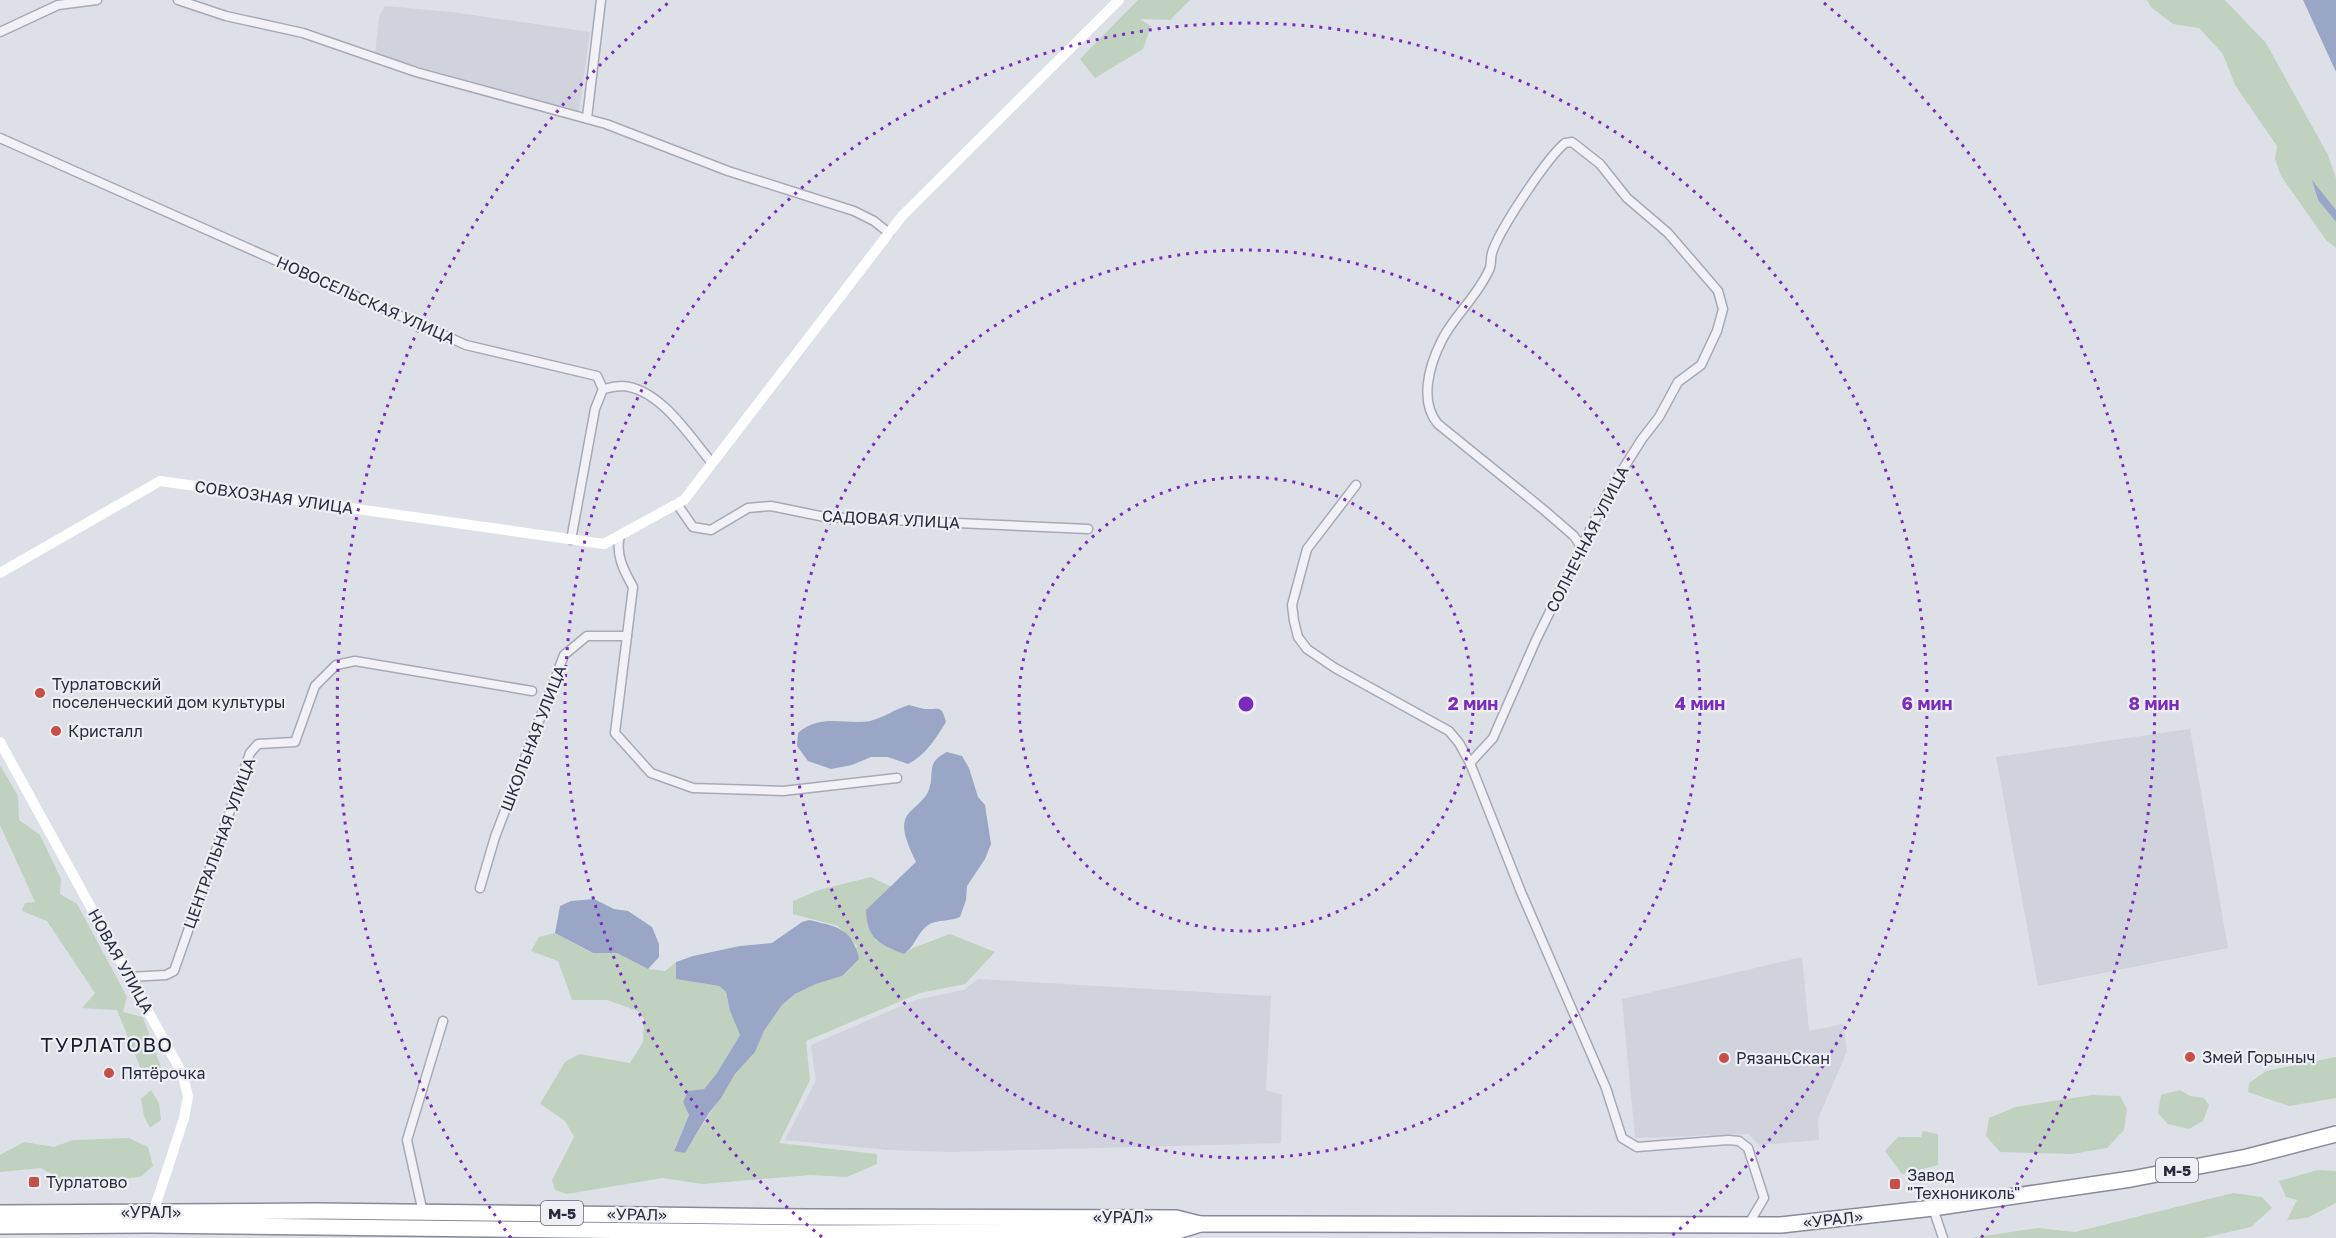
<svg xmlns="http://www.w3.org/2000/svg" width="2336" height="1238" viewBox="0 0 2336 1238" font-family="'Golos Text',sans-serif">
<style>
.built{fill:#d0d2dc}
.green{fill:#c0d1bf}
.water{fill:#9aa6c6}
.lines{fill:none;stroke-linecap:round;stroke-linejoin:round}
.street-casing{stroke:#a7aab4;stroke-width:11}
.highway-casing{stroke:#868a9d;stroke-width:18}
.street{stroke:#f1f1f6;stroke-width:8}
.secondary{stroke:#fff;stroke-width:10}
.highway{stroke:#fff;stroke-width:15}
.ring{fill:none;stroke:#7b2cbf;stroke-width:3;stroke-dasharray:3 6}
.poi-dot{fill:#c94e46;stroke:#edeff5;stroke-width:2}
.labels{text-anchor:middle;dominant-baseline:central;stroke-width:4.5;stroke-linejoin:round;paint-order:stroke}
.shield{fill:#edeff5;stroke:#636674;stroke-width:1.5}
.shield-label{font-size:15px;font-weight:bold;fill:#282b3d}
.street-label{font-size:16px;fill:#282b3d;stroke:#edeff5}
.poi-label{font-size:16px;fill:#282b3d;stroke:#edeff5;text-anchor:start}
.quarter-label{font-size:20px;letter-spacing:1.5px;fill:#1a1d2e;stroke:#edeff5}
.centre{fill:#7b2cbf;stroke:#edeff5;stroke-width:3}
.ring-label{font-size:18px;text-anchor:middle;font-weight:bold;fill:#7b2cbf;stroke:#edeff5;stroke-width:4.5;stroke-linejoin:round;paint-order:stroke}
</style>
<rect width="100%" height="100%" fill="#dee0e7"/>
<!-- built -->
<g class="built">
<polygon points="385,6 452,12 590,32 579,112 375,54 379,17"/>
<polygon points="2190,729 2228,948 2038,986 1996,757"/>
<polygon points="1802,957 1809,1031 1843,1024 1847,1051 1818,1119 1819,1140 1759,1145 1748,1134 1635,1138 1622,999"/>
<polygon points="978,979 1271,996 1266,1090 1282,1095 1281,1143 949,1152 888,1150 785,1140 816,1080 811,1045 915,1000 964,990"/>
</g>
<!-- green -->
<g class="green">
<polygon points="1138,0 1190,0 1170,20 1140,19 1151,26 1143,49 1095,78 1080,59"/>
<polygon points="2147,0 2225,0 2266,43 2328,155 2336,178 2336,210 2313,182 2318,200 2336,222 2336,248 2326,240 2281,176 2275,159 2277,146 2235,85 2223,54 2199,28 2173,24 2152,8"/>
<polygon points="0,765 18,796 19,820 40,835 61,879 60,894 77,904 127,997 123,1012 143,1017 163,1073 144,1077 117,1010 82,1008 95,993 47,921 22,911 25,903 35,902 0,825"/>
<polygon points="871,877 892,887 881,897 875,940 904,954 913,948 950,934 995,952 965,984 920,993 806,1041 810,1080 779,1143 877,1154 877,1164 847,1177 810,1175 702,1184 663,1178 567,1194 555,1190 552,1180 574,1137 565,1121 540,1104 565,1062 579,1054 630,1063 643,1042 644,1019 638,1011 607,1000 572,1000 558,961 531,951 539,937 555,933 592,953 617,953 648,969 665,971 676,962 677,979 719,986 726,992 730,1011 740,1035 717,1073 704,1089 689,1091 689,1115 674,1150 685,1153 735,1074 755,1052 764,1031 782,1005 795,994 816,984 842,976 857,946 838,926 793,914 793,901 819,890"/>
<polygon points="2336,1057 2336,1098 2289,1106 2248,1092 2249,1083 2266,1071"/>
<polygon points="151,1090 159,1103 161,1120 150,1128 144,1116 141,1099"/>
<polygon points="2180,1090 2190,1096 2204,1098 2209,1105 2203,1121 2189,1129 2168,1124 2158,1113 2161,1095"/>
<polygon points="2092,1095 2120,1096 2127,1109 2124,1130 2107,1148 2072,1154 2000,1152 1986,1136 1989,1118 2015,1107"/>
<polygon points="1923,1131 1938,1134 1938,1165 1902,1174 1885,1151 1898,1137 1921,1137"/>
<polygon points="129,1138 148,1147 153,1166 140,1177 69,1184 41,1168 0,1172 0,1155 24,1142 54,1147 73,1140"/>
<polygon points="2318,1170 2336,1171 2336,1203 2307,1218 2287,1220 2297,1200 2286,1197 2279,1181"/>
<polygon points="2233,1193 2262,1197 2272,1208 2251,1227 2203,1238 1971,1238 2038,1228 2075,1232"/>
</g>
<!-- water -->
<g class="water">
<polygon points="2303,0 2336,0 2336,72"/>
<polygon points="2312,180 2336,210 2336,222 2318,200"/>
<path d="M909,705c5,1 10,3 15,4 16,1 17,-5 22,13 -10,16 -21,34 -38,42l-20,-7h-17l-19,8 -21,4 -23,-8 -11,-15 1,-13c22,-20 48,-8 72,-12 13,-3 25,-12 39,-16z"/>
<path d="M947,752l15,4 7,12 9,29 7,8 6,39 -6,15 -18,27 -1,14 -6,17c-9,4 -19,3 -28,6 -14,6 -16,23 -28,31 -25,-10 -37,-15 -38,-44l50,-48c-6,-14 -19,-36 -7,-49 6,-7 15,-13 19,-21 8,-18 -4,-29 19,-40z"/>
<polygon points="594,899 614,909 628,911 652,927 659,944 659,957 648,969 617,953 593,953 555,933 560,906 571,901"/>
<path d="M809,920c26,6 44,8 50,39l-17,17 -26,8 -21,10 -13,11 -18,26 -9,21 -20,22 -14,24 -12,15 -24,40 -11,-2 15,-36 -6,-13 5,-11 16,-2 13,-16 23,-38 -10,-24 -4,-19 -7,-6 -43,-7v-17l17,-6 47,-10 32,-3 30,-21z"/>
</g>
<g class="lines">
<defs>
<g id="street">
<polyline points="178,0 226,16 303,33 416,72 606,124 728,171 854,211 874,221 889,233"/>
<polyline points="0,32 58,5 97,0"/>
<polyline points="587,118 601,0"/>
<polyline points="0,138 466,345 597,376 603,389"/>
<path d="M603,389c6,-1 13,-3 19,-3 38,2 68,51 90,77"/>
<polyline points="1356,485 1307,549 1292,605 1294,621 1298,637 1307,649 1335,668 1449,731 1459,743 1470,763 1521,892 1606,1088 1622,1138 1637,1147 1728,1140 1739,1141 1748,1148 1764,1198 1748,1225"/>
<polyline points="677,504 693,527 711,530 748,508 771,506 825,517 1088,529"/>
<path d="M620,536c-5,18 4,35 13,51l-18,146 36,40 42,15 90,3 114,-13"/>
<polyline points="571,540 595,409 603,389"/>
<path d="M1470,763l23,-25 43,-98 73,-149 33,-52 17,-22 19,-35 23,-17 16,-34 6,-22 -5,-18 -50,-58 -41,-35 -27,-34 -28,-22 -7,1c-18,15 -66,87 -73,110 -2,6 0,12 -3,17 -12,27 -37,48 -48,72 -12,24 -22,60 -3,82l106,86 30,26 8,12"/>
<polyline points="480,888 495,837 564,655 587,636 627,636"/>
<polyline points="129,977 166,975 174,971 250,753 258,744 295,742 315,686 336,665 355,661 532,691"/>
<polyline points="1933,1208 1943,1238"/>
<polyline points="423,1213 407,1140 443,1021"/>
</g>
<g id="highway">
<polyline points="0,1213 317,1211 807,1217 1176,1218 1200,1224 1781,1225 1933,1208 2131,1179 2247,1157 2336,1134"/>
<polyline points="0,1226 149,1225 823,1233 1178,1231 1200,1224"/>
</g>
</defs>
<!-- street casing -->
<use href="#street" class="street-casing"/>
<!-- highway casing -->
<use href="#highway" class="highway-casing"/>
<!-- street -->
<use href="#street" class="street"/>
<!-- secondary -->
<g class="secondary">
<polyline points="0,573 160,481 604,544 684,500 902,216 1119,0"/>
<polyline points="0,742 182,1073 188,1096 184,1118 152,1216"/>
</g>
<!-- highway -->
<use href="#highway" class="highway"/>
</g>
<!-- distance rings -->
<g class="ring">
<circle cx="1246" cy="704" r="227"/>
<circle cx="1246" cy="704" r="454"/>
<path d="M822 1237A681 681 0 1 1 1670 1237"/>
<path d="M511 1238A908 908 0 0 1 668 3M1824 3A908 908 0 0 1 1981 1238"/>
</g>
<!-- markers -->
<g class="poi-dot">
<circle cx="40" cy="693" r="6"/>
<circle cx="56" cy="731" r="6"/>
<circle cx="2190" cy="1057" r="6"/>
<circle cx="1724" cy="1058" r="6"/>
<circle cx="109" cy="1073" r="6"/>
<rect x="28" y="1176" width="12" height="12" rx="3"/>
<rect x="1889" y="1178" width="12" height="12" rx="3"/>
</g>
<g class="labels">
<!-- shield labels -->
<g class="shield">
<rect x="2156" y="1158" width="42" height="24" rx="4.5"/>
<rect x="541" y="1201" width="42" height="24" rx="4.5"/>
</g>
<g class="shield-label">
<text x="2177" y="1170">М-5</text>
<text x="562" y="1213">М-5</text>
</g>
<!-- street labels -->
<g class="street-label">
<text transform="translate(366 300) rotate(24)">НОВОСЕЛЬСКАЯ УЛИЦА</text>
<text transform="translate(274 497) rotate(8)">СОВХОЗНАЯ УЛИЦА</text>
<text transform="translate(891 519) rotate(3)">САДОВАЯ УЛИЦА</text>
<text transform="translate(1587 539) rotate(-63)">СОЛНЕЧНАЯ УЛИЦА</text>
<text transform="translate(533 738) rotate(-69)">ШКОЛЬНАЯ УЛИЦА</text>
<text transform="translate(219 843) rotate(-70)">ЦЕНТРАЛЬНАЯ УЛИЦА</text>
<text transform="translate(121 961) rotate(61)">НОВАЯ УЛИЦА</text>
<text x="151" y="1212">«УРАЛ»</text>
<text transform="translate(637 1214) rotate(1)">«УРАЛ»</text>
<text x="1123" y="1217">«УРАЛ»</text>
<text transform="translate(1833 1219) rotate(-6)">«УРАЛ»</text>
</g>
<!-- poi labels -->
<g class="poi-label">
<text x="52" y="684">Турлатовский<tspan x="52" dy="18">поселенческий дом культуры</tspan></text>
<text x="68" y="731">Кристалл</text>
<text x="2202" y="1057">Змей Горыныч</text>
<text x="1736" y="1058">РязаньСкан</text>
<text x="121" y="1073">Пятёрочка</text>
<text x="1907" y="1175">Завод<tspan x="1907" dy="18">"Технониколь"</tspan></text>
<text x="46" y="1182">Турлатово</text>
</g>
<!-- quarter labels -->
<g class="quarter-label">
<text x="107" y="1044">ТУРЛАТОВО</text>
</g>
</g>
<circle cx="1246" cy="704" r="9" class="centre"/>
<g class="ring-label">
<text x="1473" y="710">2 мин</text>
<text x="1700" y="710">4 мин</text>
<text x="1927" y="710">6 мин</text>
<text x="2154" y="710">8 мин</text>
</g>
</svg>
